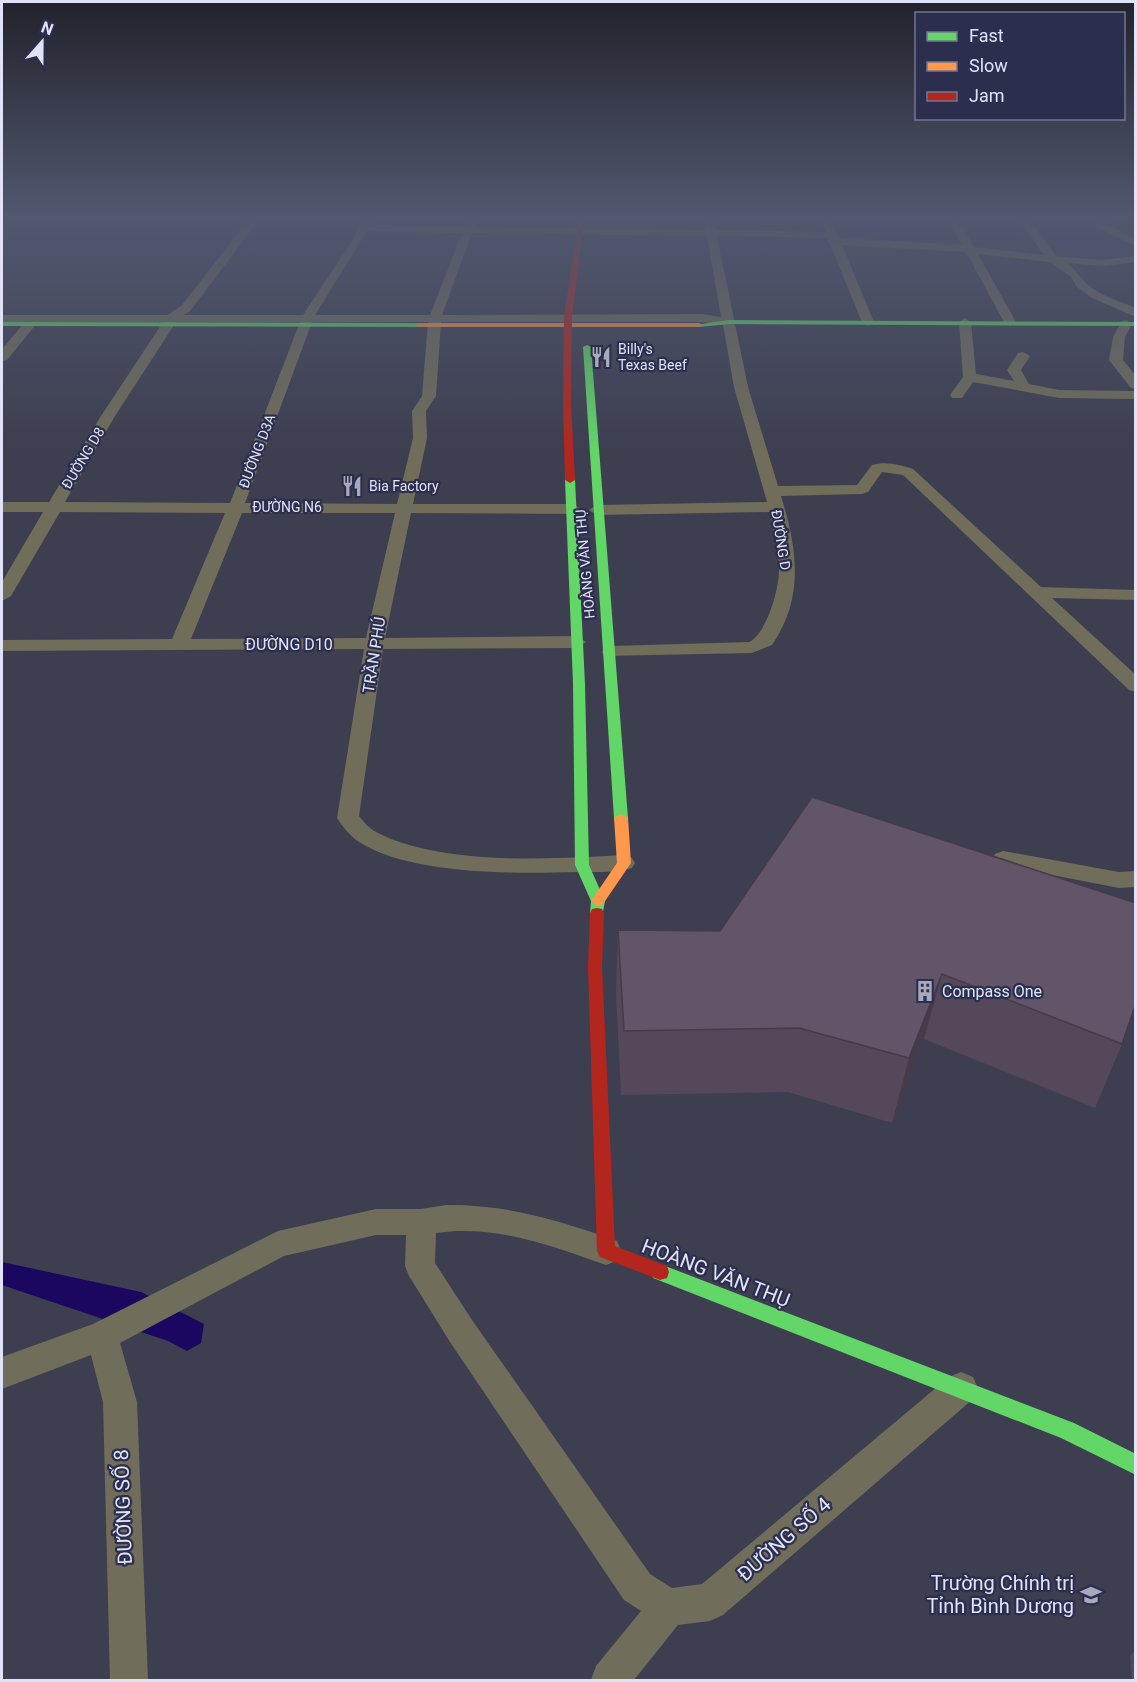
<svg xmlns="http://www.w3.org/2000/svg" width="1137" height="1682" viewBox="0 0 1137 1682" font-family="Roboto,sans-serif">
<style>
.water{fill:#1b075f}
.lines{fill:none;stroke-linecap:round;stroke-linejoin:round}
.street{fill:#706d5b;fill-rule:evenodd}
.fast{fill:#63d668;fill-rule:evenodd}
.slow{fill:#ff974d;fill-rule:evenodd}
.jam{fill:#b3261e;fill-rule:evenodd}
.wall{fill:#54485a}
.shaded-wall{fill:#453b4a}
.building{fill:#625469;stroke:#453b4a;stroke-width:1.5}
.labels{text-anchor:middle;dominant-baseline:central;stroke-width:4.5;stroke-linejoin:round;paint-order:stroke}
.far-poi-label{font-size:14px;fill:#e0e3f7;stroke:#2b2e4c;text-anchor:start}
.far-street-label{font-size:14px;fill:#e0e3f7;stroke:#2b2e4c}
.street-label{font-size:16px;fill:#e0e3f7;stroke:#2b2e4c}
.poi-label{font-size:16px;fill:#e0e3f7;stroke:#2b2e4c;text-anchor:start}
.near-street-label{font-size:20px;fill:#e0e3f7;stroke:#2b2e4c}
.near-poi-label{font-size:20px;fill:#e0e3f7;stroke:#2b2e4c;text-anchor:end}
</style>
<rect width="100%" height="100%" fill="#3d3e50"/>
<!-- water -->
<polygon class="water" points="2,1262 141,1292 204,1324 201,1343 187,1351 168,1341 2,1285"/>
<g class="lines">
<!-- street -->
<g class="street">
<path d="M252,215h11l-73,96 -6,4h119l49,-74 13,-26h10l-5,10 94,1 5,-11h10l-4,12 231,3 -3,-15h10l3,15 110,2 -7,-17h10l10,23 123,7 -16,-30h10l18,32 70,8 -28,-40h10l30,41 46,4 34,-4v6l-34,4 -35,-3c9,7 13,14 20,21 13,12 33,17 49,24v9l-44,-19 -15,-11 -6,-10 -21,-15 -72,-8 38,68 -6,4 -6,-4 -38,-70 -124,-7 32,77 -6,4 -6,-4 -32,-78 -3,-3 1,-3 -111,-2 31,151 30,99 79,-1 15,-20c15,-4 27,0 41,4l128,118 95,3v10l-84,-2 84,77v17l-7,-2 -226,-215 -21,-3 -14,20 -6,2 -81,2c16,52 24,101 -9,149l-20,8 -148,3 -2,-4 2,-4 7,-2 138,-4c18,-9 31,-55 30,-75 -1,-18 -6,-37 -9,-55l-173,3 -8,-5 8,-5 170,-3 -33,-115 -11,-62 -21,-3h-261l-5,74 -10,15 1,27 -14,66h160l8,5 -8,5 -162,-1 -26,125 192,-2 9,6 -9,6 -194,1 -24,167c5,6 11,13 17,16 65,34 176,27 248,23l8,3 3,5 -3,5c-17,5 -37,4 -55,4 -61,2 -166,3 -218,-30 -8,-5 -17,-16 -22,-24l27,-169 -362,2v-11l170,-1 53,-126 -165,-1 -49,84 -9,5v-19l41,-70h-41v-10h47l52,-86 62,-94 -126,1 -30,37 -5,1v-12l22,-26h-22v-8h166l14,-10zM367,231l95,2 -32,82h-115zM472,233l235,3 14,81 -19,-3 -260,1zM176,322h124l-70,181 -165,-1 50,-86zM312,322h116l-6,74 -10,15 1,27 -16,66 -152,-1zM242,513h153l-29,125 -175,1z"/>
<polygon points="1087,215 1098,215 1108,225 1136,239 1136,246 1100,229"/>
<polygon points="965,318 971,322 976,374 1014,381 1007,370 1018,353 1023,352 1030,356 1021,370 1029,384 1059,390 1136,391 1136,399 1059,398 973,382 962,398 952,398 950,395 963,377 959,322"/>
<polygon points="1126,320 1132,324 1125,337 1123,360 1136,376 1136,389 1131,388 1109,360 1113,337 1122,321"/>
<polygon points="1003,851 1119,872 1136,871 1136,887 1119,888 995,864 992,859 995,854"/>
<path d="M446,1205c60,-1 115,16 171,36l4,10 -4,10 -11,4c-55,-19 -111,-41 -170,-32l-1,30 37,57 178,254 22,14 30,-4 247,-207 12,-5 12,5 5,11 -5,11 -250,216 -13,6 -32,4 -44,55h-43l5,-14 45,-55 -17,-11 -174,-258 -41,-66 -4,-10 1,-31h-30l-92,21 -164,87 17,59 11,278h-38l-7,-278 -12,-47 -89,34v-32l91,-33 185,-93 98,-22h45z"/>
</g>
<!-- fast -->
<g class="fast">
<polygon points="729,320 1136,322 1136,326 729,324 699,327 695,325"/>
<polygon points="2,322 420,323 424,325 420,327 2,326"/>
<polygon points="587,345 591,347 628,818 621,822 614,818 583,347"/>
<polygon points="570,477 575,480 585,684 589,865 605,901 602,917 592,917 590,913 591,901 575,865 573,684 565,480"/>
<polygon points="660,1264 1074,1423 1136,1454 1136,1475 1061,1438 653,1278 651,1272 653,1266"/>
</g>
<!-- slow -->
<g class="slow">
<polygon points="420,323 699,323 703,325 699,327 417,327 417,323"/>
<polygon points="621,814 628,818 631,863 603,904 598,906 591,901 617,863 614,818"/>
</g>
<!-- jam -->
<g class="jam">
<polygon points="579,215 585,215 572,317 571,403 575,480 570,483 565,480 563,403 564,317"/>
<polygon points="597,908 602,909 604,913 602,967 615,1246 667,1266 669,1272 667,1278 660,1280 600,1257 597,1251 588,967 590,913 592,909"/>
</g>
</g>
<!-- wall -->
<g class="wall">
<polygon points="812,797 1122,1044 1095,1108 924,1039 892,1123 788,1092 621,1095 616,995 618,930 720,931"/>
<polygon points="1136,1650 1136,1680 1132,1680 1130,1656"/>
</g>
<!-- shaded-wall -->
<polygon class="shaded-wall" points="942,974 924,1039 892,1123 909,1058"/>
<!-- building -->
<polygon class="building" points="812,797 1136,903 1136,1003 1122,1044 942,974 909,1058 799,1028 624,1031 618,930 720,931"/>
<!-- sky -->
<linearGradient id="sky" x2="0" y2="1"><stop stop-color="#22222c"/><stop offset="0.48" stop-color="#51586f"/><stop offset="1" stop-color="#51586f" stop-opacity="0"/></linearGradient>
<rect width="1137" height="451" fill="url(#sky)"/>
<!-- icons -->
<defs>
<symbol id="restaurant-bare" viewBox="-9 -9 18 18"><path d="M-5-6h1v4h1v-4h1v4h1v-4h1v5L-1.5 .5V6h-2V.5L-5-1ZM5-6V6H3V1.5H1.5Q1.5-4 5-6Z" fill="#a7a9bd" stroke="#2b2e4c" stroke-width="2.5" paint-order="stroke"/></symbol>
<symbol id="building-bare" viewBox="-9 -9 18 18"><path d="M-4-6H4V6H1V3H-1V6H-4ZM-2.5-4.3h1.7v1.8h-1.7ZM.8-4.3h1.7v1.8H.8ZM-2.5-1h1.7V.8h-1.7ZM.8-1h1.7V.8H.8Z" fill="#a7a9bd" stroke="#2b2e4c" stroke-width="2.5" paint-order="stroke"/></symbol>
<symbol id="university-bare" viewBox="-9 -9 18 18"><path d="M0-5L7-2L0 1L-7-2ZM-4 1L0 2.5L4 1V4Q0 6-4 4Z" fill="#a7a9bd" stroke="#2b2e4c" stroke-width="2.5" paint-order="stroke"/></symbol>
</defs>
<g fill-rule="evenodd">
<use href="#restaurant-bare" x="586" y="342" width="30" height="30"/>
<use href="#restaurant-bare" x="337" y="471" width="30" height="30"/>
<use href="#building-bare" x="910" y="976" width="30" height="30"/>
<use href="#university-bare" x="1076" y="1580" width="30" height="30"/>
</g>
<g class="labels">
<!-- far-poi labels -->
<g class="far-poi-label">
<text x="618" y="349">Billy's<tspan x="618" dy="16">Texas Beef</tspan></text>
<text x="369" y="486">Bia Factory</text>
</g>
<!-- far-street labels -->
<g class="far-street-label">
<text transform="translate(257 451) rotate(-69)">ĐƯỜNG D3A</text>
<text transform="translate(83 458) rotate(-59)">ĐƯỜNG D8</text>
<text x="287" y="507">ĐƯỜNG N6</text>
<text transform="translate(781 540) rotate(81)">ĐƯỜNG D</text>
<text transform="translate(585 564) rotate(-95)">HOÀNG VĂN THỤ</text>
</g>
<!-- street labels -->
<g class="street-label">
<text x="289" y="644">ĐƯỜNG D10</text>
<text transform="translate(374 655) rotate(-81)">TRẦN PHÚ</text>
</g>
<!-- poi labels -->
<g class="poi-label">
<text x="942" y="991">Compass One</text>
</g>
<!-- near-street labels -->
<g class="near-street-label">
<text transform="translate(716 1273) rotate(21)">HOÀNG VĂN THỤ</text>
<text transform="translate(123 1507) rotate(-92)">ĐƯỜNG SỐ 8</text>
<text transform="translate(784 1539) rotate(-41)">ĐƯỜNG SỐ 4</text>
</g>
<!-- near-poi labels -->
<g class="near-poi-label">
<text x="1074" y="1583">Trường Chính trị<tspan x="1074" dy="23">Tỉnh Bình Dương</tspan></text>
</g>
</g>
<!-- border -->
<rect width="1137" height="1682" fill="none" stroke="#e0e3f7" stroke-width="6"/>
<!-- legend -->
<rect x="915" y="12" width="210" height="108" fill="#2b2e4c" stroke="#737690" stroke-width="1.5"/>
<rect x="927" y="32" width="30" height="9" fill="#63d668" stroke="#737690" stroke-width="1.5"/>
<text x="969" y="42" font-size="18" fill="#e0e3f7">Fast</text>
<rect x="927" y="62" width="30" height="9" fill="#ff974d" stroke="#737690" stroke-width="1.5"/>
<text x="969" y="72" font-size="18" fill="#e0e3f7">Slow</text>
<rect x="927" y="92" width="30" height="9" fill="#b3261e" stroke="#737690" stroke-width="1.5"/>
<text x="969" y="102" font-size="18" fill="#e0e3f7">Jam</text>
<!-- north arrow -->
<g transform="translate(42 42) rotate(21)" stroke="#2b2e4c" stroke-width="4.5" paint-order="stroke">
<path d="M0-4.5L10 22L0 15L-10 22Z" fill="#e0e3f7"/>
<text y="-9" font-size="16" font-weight="bold" text-anchor="middle" fill="#e0e3f7">N</text>
</g>
</svg>
